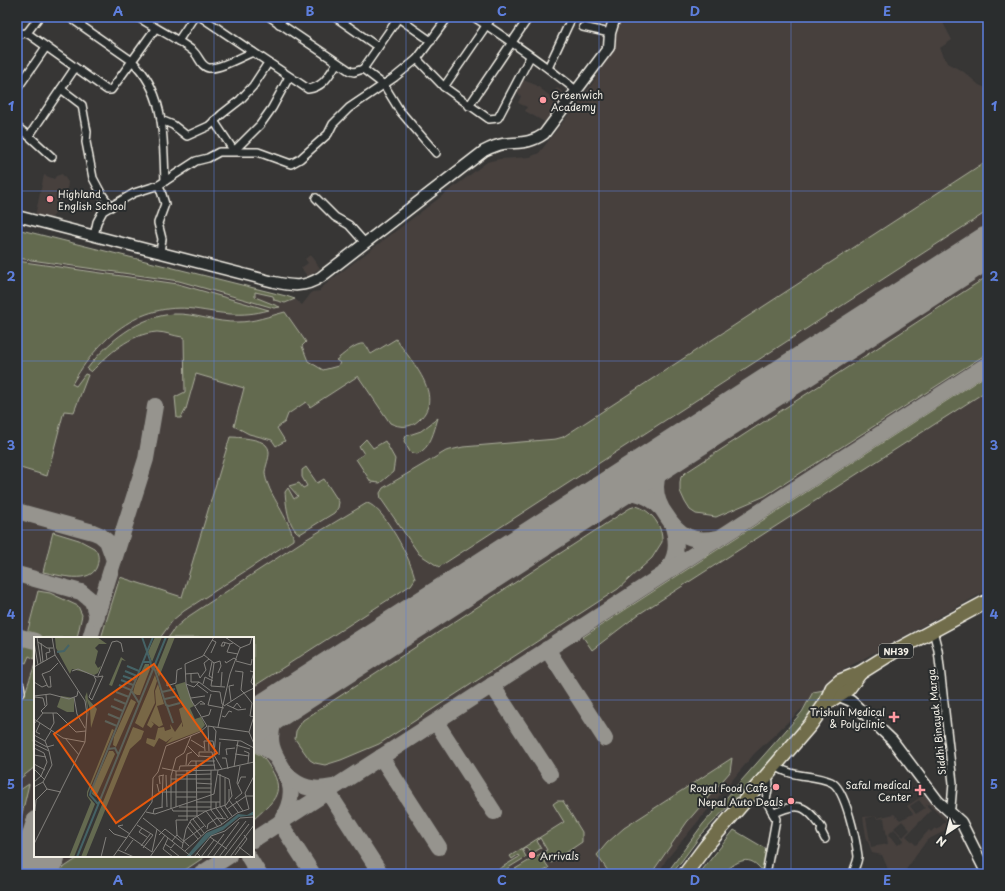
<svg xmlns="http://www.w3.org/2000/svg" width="1005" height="891" viewBox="0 0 1005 891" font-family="'Playpen Sans',sans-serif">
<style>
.built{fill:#46403e;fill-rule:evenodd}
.green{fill:#646a50;stroke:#acae9c}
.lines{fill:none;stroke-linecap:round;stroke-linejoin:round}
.taxiway{stroke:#96948e;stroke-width:16}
.runway{stroke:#96948e;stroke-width:41}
.street-casing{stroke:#f4f1e8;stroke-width:10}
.secondary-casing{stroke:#f4f1e8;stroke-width:13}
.highway-casing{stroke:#f4f1e8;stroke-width:16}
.street{stroke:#2a2d2e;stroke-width:7}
.secondary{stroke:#2a2d2e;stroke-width:10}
.highway{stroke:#716d4b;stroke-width:13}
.grid{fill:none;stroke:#5e7fdd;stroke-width:1;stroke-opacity:0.55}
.poi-dot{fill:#ff9aa2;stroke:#2a2d2e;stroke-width:1.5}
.labels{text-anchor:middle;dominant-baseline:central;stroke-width:4;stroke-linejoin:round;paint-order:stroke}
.shield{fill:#2a2d2e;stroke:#b7b6b0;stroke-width:1}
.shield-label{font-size:9px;font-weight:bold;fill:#f4f1e8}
.poi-label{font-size:10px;fill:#f4f1e8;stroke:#2a2d2e;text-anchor:end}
.street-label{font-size:10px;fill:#f4f1e8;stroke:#2a2d2e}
.inset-river{fill:none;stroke:#456366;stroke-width:2}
.inset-road{fill:none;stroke:#83817d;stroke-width:1}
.view{fill:#e8590c;fill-opacity:0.15;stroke:#e8590c;stroke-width:2}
.inset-edge{fill:none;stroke:#f4f1e8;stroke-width:2}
.neatline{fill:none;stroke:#5e7fdd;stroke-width:1.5}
.grid-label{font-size:13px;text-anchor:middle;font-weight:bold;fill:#5e7fdd}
</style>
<rect width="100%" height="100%" fill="#373635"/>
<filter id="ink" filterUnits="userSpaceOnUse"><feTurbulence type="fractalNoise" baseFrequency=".025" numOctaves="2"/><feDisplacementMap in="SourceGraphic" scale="8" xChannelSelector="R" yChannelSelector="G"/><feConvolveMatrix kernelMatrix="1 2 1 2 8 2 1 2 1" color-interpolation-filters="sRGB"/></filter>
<g filter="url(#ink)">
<!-- built -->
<g class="built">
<path d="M620,17h320l12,23 -12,8 7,15 17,9 15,13 9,4v501l-145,80 -89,84 -88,106 -8,14h-641v-645l269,67 9,3 7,6 10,-13 8,-1v-2l16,-13 151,-114 12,-3 31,-2 9,-4 53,-69 15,-24zM35,638h218v218h-218z"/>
<polygon points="523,80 536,85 550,96 557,88 569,96 548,124 525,111 527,107 518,103 521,96 517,93"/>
<polygon points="62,174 68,182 67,190 54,215 50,220 35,216 44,175 54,179 56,176"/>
<polygon points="310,255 320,268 308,277 301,268 308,263 305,259"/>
<path d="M924,795l27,29 -10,9 -14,7 -24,34h-13l-8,-19 -10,-2 -6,-17 -3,-19 14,-1v2l17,-4 6,6 13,-6 -6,-8zM919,800l6,8 -9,6 -6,-8zM928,804l18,17 -9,9 -2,-2 -4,4 -2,-2 -13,15 -10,-9 25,-26 -5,-5zM876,816l1,3 7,-1 4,26 -17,3 -5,-29zM902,821l8,9 -7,7 -9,-9zM894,829l10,11 -6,5 -10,-10z"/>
</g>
<!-- green -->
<g class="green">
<polygon points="988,160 988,211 442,565 439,567 419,554 381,499 380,493 383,488 446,451 463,447 556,439 563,437"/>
<polygon points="17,229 286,296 295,299 285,303 274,300 273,296 255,292 255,297 280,307 274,308 179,281 17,258"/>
<path d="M17,261l161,23 91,26c-29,8 -47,3 -75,-1 -56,-7 -96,30 -122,75l4,2 9,-12 3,1 -14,37 -10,-1 -17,65 -30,-9z"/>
<polygon points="988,276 988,353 765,496 716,517 696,514 690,510 685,502 680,491 680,482 681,477 685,473"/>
<path d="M285,312l21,30 -4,4 6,15 15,9 15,-4 2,-3 -4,-3c6,-4 20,-18 28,-16 3,1 5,7 7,10l25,-15c14,21 50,57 23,81 -8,8 -19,8 -29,3l-32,-47 -48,31 -4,-5 -18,12 -3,8 -8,6 8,13 -9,5 -4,-6 -23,-6 -15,-8 10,-38 -48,-14 -10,35 -5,9h-4l-2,-21 10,-5 -1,-54 -2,-1c-8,-1 -17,-5 -25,-5 -28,2 -48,22 -66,40l-4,-3c20,-27 52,-53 87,-55 21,-1 42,9 64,8 16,0 31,-6 47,-10z"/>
<polygon points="988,374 988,390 639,614 592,650 583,637"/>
<path d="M438,418c-4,13 -7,30 -21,36l-7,-2 -6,-11 2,-5 15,-5z"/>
<path d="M230,437c9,0 31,2 36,8 7,7 0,18 -1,27 0,5 2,10 4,15 4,11 26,44 24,53l-109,71 -11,9 -13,18h-59l19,-61 62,20z"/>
<polygon points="366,439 373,448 385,441 395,459 393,472 380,483 371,482 356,459 364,454 359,446"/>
<path d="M306,467l11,16 7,-4 15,23 -1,6 -4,5 -34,21c-12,-6 -14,-30 -15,-42l3,-4 6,11 4,-3 -9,-10 10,-3 4,5 4,-2 -5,-9v-7z"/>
<path d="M367,503c16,3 46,60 48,76l-4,6 -158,102v-49h-85l7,-10 14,-12 111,-73z"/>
<path d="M636,506c15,4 27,20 26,36l-10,16 -34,31 -239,155 -38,16 -16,5 -10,-2 -5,-3 -15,-21 1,-8 7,-11 327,-212z"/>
<path d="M53,532l26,8 15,8c5,5 5,11 3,18 -6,19 -39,9 -54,6z"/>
<polygon points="38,591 50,593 78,606 82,615 77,638 42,638 27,634"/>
<polygon points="25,642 35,646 35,659 29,656 26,663 20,661"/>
<polygon points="35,664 35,767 17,781 17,701 26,690"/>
<polygon points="824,690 826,692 795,735 701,835 672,874 666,874 703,824 802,712 813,692"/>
<path d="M253,752c9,2 13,9 18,17 16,25 0,34 -18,51z"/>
<polygon points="732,758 730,772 687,822 651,874 610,874 597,855 607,843 624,828"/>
<polygon points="29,784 17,835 17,792"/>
<polygon points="557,801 563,801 582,832 582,842 551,863 549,859 545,862 549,868 539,874 518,874 515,869 547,850 540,838 537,841 541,848 531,854 526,847 522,849 526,857 505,870 507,874 502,874 499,869 519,857 518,855 512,859 510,856 564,822 553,804"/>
<path d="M734,830l34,20 -5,22c-13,-19 -26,-12 -40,2h-24z"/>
<polygon points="81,856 206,856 179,874 54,874"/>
</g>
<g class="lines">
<!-- taxiway -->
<g class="taxiway">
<polyline points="975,255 988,252"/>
<path d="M669,453c-6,11 -13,21 -13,34 0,11 4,20 10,28 13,21 27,28 51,23"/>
<path d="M608,492c21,-1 37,-1 52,15"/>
<polyline points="17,511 93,532 100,535 107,541 114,560 90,638"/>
<polyline points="114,560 146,459 155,406"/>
<path d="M665,572c12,-14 13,-28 8,-45"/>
<polyline points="17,574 81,592 92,601 97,617"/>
<polyline points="17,636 35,641"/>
<polyline points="547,649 605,739"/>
<polyline points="492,685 550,774"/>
<path d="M286,701c-4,6 -10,13 -12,21 -16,44 39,48 6,101l33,51"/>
<polyline points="436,722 494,812"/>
<polyline points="253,742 265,748 274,755"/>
<polyline points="381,757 439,847"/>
<path d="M287,775c13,13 27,16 45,12"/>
<polyline points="328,792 381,874"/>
<polyline points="253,840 988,364"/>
<polyline points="248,856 259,874"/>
<polyline points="17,874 35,819"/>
<polyline points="30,874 41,858"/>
<polyline points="201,874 229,856"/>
</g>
<!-- runway -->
<g class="runway">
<polyline points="253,722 988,247"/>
<polyline points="18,874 45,856"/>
</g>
<defs>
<g id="street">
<polyline points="39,17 27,33 107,90 111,90 132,61 69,17"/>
<path d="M138,17c18,12 37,20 55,34 6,5 8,16 16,17 11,1 34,-12 44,-16"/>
<path d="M201,17l107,72c16,-2 21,-14 29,-26"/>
<polyline points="270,17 350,71 354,72 363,69 384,85 400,111 436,153"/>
<polyline points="335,17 378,47"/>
<polyline points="397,17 431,41"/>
<path d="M474,17c35,23 70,47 103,74"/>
<polyline points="279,24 284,17"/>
<polyline points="583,27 610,33"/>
<path d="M155,29l-23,32c34,32 31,77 33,120"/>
<polyline points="17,34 27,33"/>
<polyline points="178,41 194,17"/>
<polyline points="417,59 444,87 489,119 498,118 530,57"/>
<polyline points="548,68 572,17"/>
<polyline points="363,69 399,17"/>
<polyline points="444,87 492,17"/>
<polyline points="17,89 46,47"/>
<polyline points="61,89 82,105 87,132 86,142 93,178 101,193 111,207"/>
<polyline points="469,106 529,17"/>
<polyline points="161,120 173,125 187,136 209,126 222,114 240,100 253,86 268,63"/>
<polyline points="214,121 234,151 260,125 272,108 289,77"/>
<polyline points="17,127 29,136 75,68"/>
<polyline points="29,136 52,157"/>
<polyline points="159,185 165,204 158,223 162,239 160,252"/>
<polyline points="316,198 335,217 349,225 365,243"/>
<polyline points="94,236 97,222 103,211 134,193 159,185 196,161 208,158 219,152 258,152 291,164 300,159 328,134 333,124 349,108 395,77 417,59 448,17"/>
<polyline points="933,631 938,650 953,783 951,807 948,811"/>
<polyline points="17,683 20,685 21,692 17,696"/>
<path d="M776,766c16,12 37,8 55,16 15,7 25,59 27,74 0,6 -4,12 -5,18"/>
<path d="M773,814c25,-13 33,-9 49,14l-1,3 4,8"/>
<polyline points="766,874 776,819 766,800 769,784 768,774"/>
</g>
<g id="secondary">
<path d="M17,216l257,66c18,4 30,6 47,-5l163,-126c6,-3 13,-6 19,-7 16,-2 27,0 41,-10l65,-87 1,-14 5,-16"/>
<polyline points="834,690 839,696 851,701 892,740 938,801 961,822 987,874"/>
</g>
<g id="highway">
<polyline points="825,704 848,689 860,673"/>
<polyline points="685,874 706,846 811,724 825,704 832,688 840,681 860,673 895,651 988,601"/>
</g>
</defs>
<!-- street casing -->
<use href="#street" class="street-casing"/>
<!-- secondary casing -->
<use href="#secondary" class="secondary-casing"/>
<!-- highway casing -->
<use href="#highway" class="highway-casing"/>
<!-- street -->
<use href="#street" class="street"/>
<!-- secondary -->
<use href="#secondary" class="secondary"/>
<!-- highway -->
<use href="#highway" class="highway"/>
</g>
</g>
<!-- grid -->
<path class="grid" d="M214,17v621M406,17v857M599,17v857M791,17v857M17,191h971M17,361h971M17,530h971M17,700h18M253,700h735M214,856v18"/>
<!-- markers -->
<g class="poi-dot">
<circle cx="543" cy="100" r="4"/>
<circle cx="50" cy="199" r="4"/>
<path d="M892 711h4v4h4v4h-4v4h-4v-4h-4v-4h4z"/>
<circle cx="776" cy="787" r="4"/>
<path d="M918 784h4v4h4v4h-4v4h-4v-4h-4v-4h4z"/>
<circle cx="791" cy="801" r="4"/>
<circle cx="532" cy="855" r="4"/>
</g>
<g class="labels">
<!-- shield labels -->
<rect class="shield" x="879" y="644" width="34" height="14" rx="3"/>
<g class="shield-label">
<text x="896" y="651">NH39</text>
</g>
<!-- poi labels -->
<g class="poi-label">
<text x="551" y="94" text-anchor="start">Greenwich<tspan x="551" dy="12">Academy</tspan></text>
<text x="58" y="193" text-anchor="start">Highland<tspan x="58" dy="12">English School</tspan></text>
<text x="885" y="711">Trishuli Medical<tspan x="885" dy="12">&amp; Polyclinic</tspan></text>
<text x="911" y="784">Safal medical<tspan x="911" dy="12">Center</tspan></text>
<text x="768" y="787">Royal Food Cafe</text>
<text x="783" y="801">Nepal Auto Deals</text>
<text x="540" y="855" text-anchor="start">Arrivals</text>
</g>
<!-- street labels -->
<g class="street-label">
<text transform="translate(936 722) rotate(-96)">Siddhi Binayak Marga</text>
</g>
</g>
<!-- overview -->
<g transform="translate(34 637)">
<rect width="220" height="220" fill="#373635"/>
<path d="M53,0h10l10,7h-8l-4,4 3,3 -3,12 3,5 3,-2 -3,7 -4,2 -22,-6 -2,5 -14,-26 -1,-10zM121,0h7l-10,25 -4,-10zM135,0h6l-16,40 -3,-7zM87,20l5,4 -4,-1 -10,26 -3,-1zM111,27h4l1,5 -10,26h-3l-4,-2 2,-8zM121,38l2,6 -3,10 1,12 -12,25 -8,-5zM151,45l9,24 -4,2 4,9 1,2 6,-2 4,8 -5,6 -34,13 17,-18 -4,-17 4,-2 -8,-22zM124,47l6,20 -7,2 6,19 -4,2 -8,-6 3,3 -3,4 -4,-3 9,-21 -1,-13zM53,55l1,7 9,10 -6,19 -1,-19 -3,-9 2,17 -4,-20zM27,59l13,2v14h-7l-10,-5zM97,62l5,3 -20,45 -3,-2 1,-8zM148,85v5l-3,5 -13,10 -7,-4 -5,9 -8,-4 1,-5 8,2 3,-12 6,-1 1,4 6,-2 -1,-5 5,8zM99,90l11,4 -3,8 -11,10 -44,108h-5zM78,92l2,1 -26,63v3l7,8 -21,53h-5l22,-55 -4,-6v-4zM75,114h4l2,3 -19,43 -4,-3 1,-7z" fill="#646a50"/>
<path d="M220,174v4l-15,2 -16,13 -13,6 -20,21h-4l20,-24 17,-7 15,-12 9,1z" fill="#456366"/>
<path class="inset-river" d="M108,0l9,26M23,15l7,-1 5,-6M109,25h7l3,8M93,29l12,5M120,30l12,38 3,1 11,-3M91,34l12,5M89,39l12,4M87,43l12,5M85,48l12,5 8,13M82,55l13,5M128,55l13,-3M80,62l12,5M131,62l13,-3M77,69l12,5M133,69l6,17M74,77l12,5M71,84l12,5M74,112l7,-1 3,6M64,167l-8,-9 1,-4 62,-154M43,220l89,-220"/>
<path class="inset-road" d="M3,0l4,26M191,0l16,11M83,4l4,2 2,9M0,5l4,23M4,5l9,6h6M7,6l2,19M191,6l-1,3h-3l2,-4 7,2M199,6l-3,1 -3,8 11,2M177,16l5,-11 -4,-2M170,18l10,8 6,-2 1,5 -3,7M13,23l-1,-7 4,-1 -1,-4M191,24l1,2 8,-5 3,2M202,24l15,4 1,-6M178,25l-3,14 4,2M0,30l21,-12M38,34l6,-2 19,8 6,-1 -11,24 -3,-3 7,-17 -2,-4M201,34l8,1 -2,18M216,34l4,1 -3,10 3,4M157,36v9h8M151,37l13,-1 2,5M16,39l1,11h-3l-6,-13 8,-3 8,-8M64,39l14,-34 5,-1M166,41l6,-8 -2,-7 5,-4M0,45l8,5 5,-2M133,46v3l9,-3 1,-13 5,-2M152,47l8,3 5,-5 12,9 9,1 2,12 2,1M162,47l12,9M169,47l2,-7 8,4M177,49l3,-23M177,49l14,1M187,49l1,-14M177,57l-3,11 16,3M0,59l16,-2 19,5 8,-3 1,-5M1,60l8,1 2,8M40,60l3,17 8,14M157,61l14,-2M197,64l-2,-15 5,-1M193,68l11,5 8,-1M161,69l6,-5 4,3h-5M190,69l20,-13 -3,-3M199,71l4,-5 4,5M9,76l-2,-2 6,-6 -1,-10M188,79l3,1 4,-6 3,1M220,79l-5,16 5,12M168,80l7,-2 2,-6M220,80l-4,-1 2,-13 -8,-10 10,-5M0,82l29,19 22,4M6,86l-4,9 4,2M0,87l9,-11h14l19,19 10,-1M179,90l3,4 -2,24 8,14M184,90l12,-53 10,-26 10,-4 2,-7M16,93l4,-7 -1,-10M0,98l11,6M31,101l14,17M185,102l22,2 13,7M0,103l13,7 7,-2M157,103l13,8M0,107l15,7 3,14 -9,17 -9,5M202,108l14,4M154,109l11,11M0,111l10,5 3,9 -6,14 -7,6M15,114l-4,-10 6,-10M171,114l-1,-10h9l1,6M175,114l-1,-25 41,6M210,114l5,2 -1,10M201,117l14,2M0,118l12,2M185,118l1,-13M193,118l-1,-6 9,-1M178,120l-13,-1v-4h13l3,18M188,121h4l2,11M162,124l1,55M0,127l11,6M152,128l1,-11 5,-2M154,128l3,-4h24M200,130l4,-26M128,131l14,3 42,-1M0,132l11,11M145,133l1,-4 35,-1M153,133v50M177,133v40l11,14M142,134v36M186,137v32l8,12M132,138l1,32M142,138l35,-1M191,141v28l7,10M137,142h40M9,145l4,7 14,3M162,146l16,1M123,147l2,8h52M126,147l-1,-8 5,-1M204,147l3,-7h5M162,151h15M195,152v11l9,12M211,156l9,-17M142,160h20M201,162l7,-6 -5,-10 3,-17M202,164l7,10M162,165h24M182,165v6l7,10M128,170l1,-32M145,170h32M137,172v-33l5,-18 8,-5 7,-17M138,172l1,2h33l12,16M193,172l19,-13h8M1,174l1,-11 11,-11M112,175l9,2 59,-20 4,-24 36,-8M119,177l1,-5 9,-2M144,179h19M163,179l9,11M109,181l49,39M159,182l11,14M156,185l11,14M89,188l-5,1 12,8M103,188l16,10 -10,13M153,189l11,13M108,191l-3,4 8,5M75,192l5,5 13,4M173,192l1,-5 9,-6 9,1M125,198l6,-6 18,14M143,198l12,11M95,199l23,16 5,-23M176,200l17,12M134,201l-5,11 10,8M138,204l5,-6 -1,-15h12M150,204l20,-15M0,207l51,-102 2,-28 -2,-13 -30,-46 -3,-18M131,207l6,4 4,-5M107,209l10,-13M205,210l13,10M148,211l4,-19 5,-9 15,-9 20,-6 6,-9 -3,-17 -12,-5M136,212l10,8M84,213l16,7M91,214l8,-11M151,214l22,-20 14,-6 16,-12 12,-4 -4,-16M163,216l4,4 13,-17M201,218l12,-16 -3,-4M67,220l5,-20M79,220l39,-55 1,-24 5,-6 8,-26 34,-14 7,-6 -16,-26 -5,-16 -1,-20 18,-8 11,-19M116,220l15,-22M160,220l17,-21 14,-5 15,-13 14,-1M173,220l17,-23M179,220l26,-35M185,220l27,-36M190,220l25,-33M196,220l24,-32"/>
<path class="view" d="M120,27l63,89 -101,70 -62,-89z"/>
<rect width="220" height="220" class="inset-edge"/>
</g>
<!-- margin -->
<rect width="1005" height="891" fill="none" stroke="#2a2d2e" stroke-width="44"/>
<!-- north arrow -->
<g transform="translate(947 833) rotate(215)" stroke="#2a2d2e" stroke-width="3" paint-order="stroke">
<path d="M0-3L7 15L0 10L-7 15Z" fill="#f4f1e8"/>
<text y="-6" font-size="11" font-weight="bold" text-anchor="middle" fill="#f4f1e8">N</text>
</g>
<rect x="22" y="22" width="961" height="847" class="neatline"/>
<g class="grid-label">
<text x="118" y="16">A</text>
<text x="310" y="16">B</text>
<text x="502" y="16">C</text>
<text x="695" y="16">D</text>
<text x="887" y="16">E</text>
<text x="11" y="111">1</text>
<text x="994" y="111">1</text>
<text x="11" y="281">2</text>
<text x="994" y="281">2</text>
<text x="11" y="450">3</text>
<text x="994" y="450">3</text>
<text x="11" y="619">4</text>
<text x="994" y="619">4</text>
<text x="11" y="789">5</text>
<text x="994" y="789">5</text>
<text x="118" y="885">A</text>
<text x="310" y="885">B</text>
<text x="502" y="885">C</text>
<text x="695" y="885">D</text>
<text x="887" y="885">E</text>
</g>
</svg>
